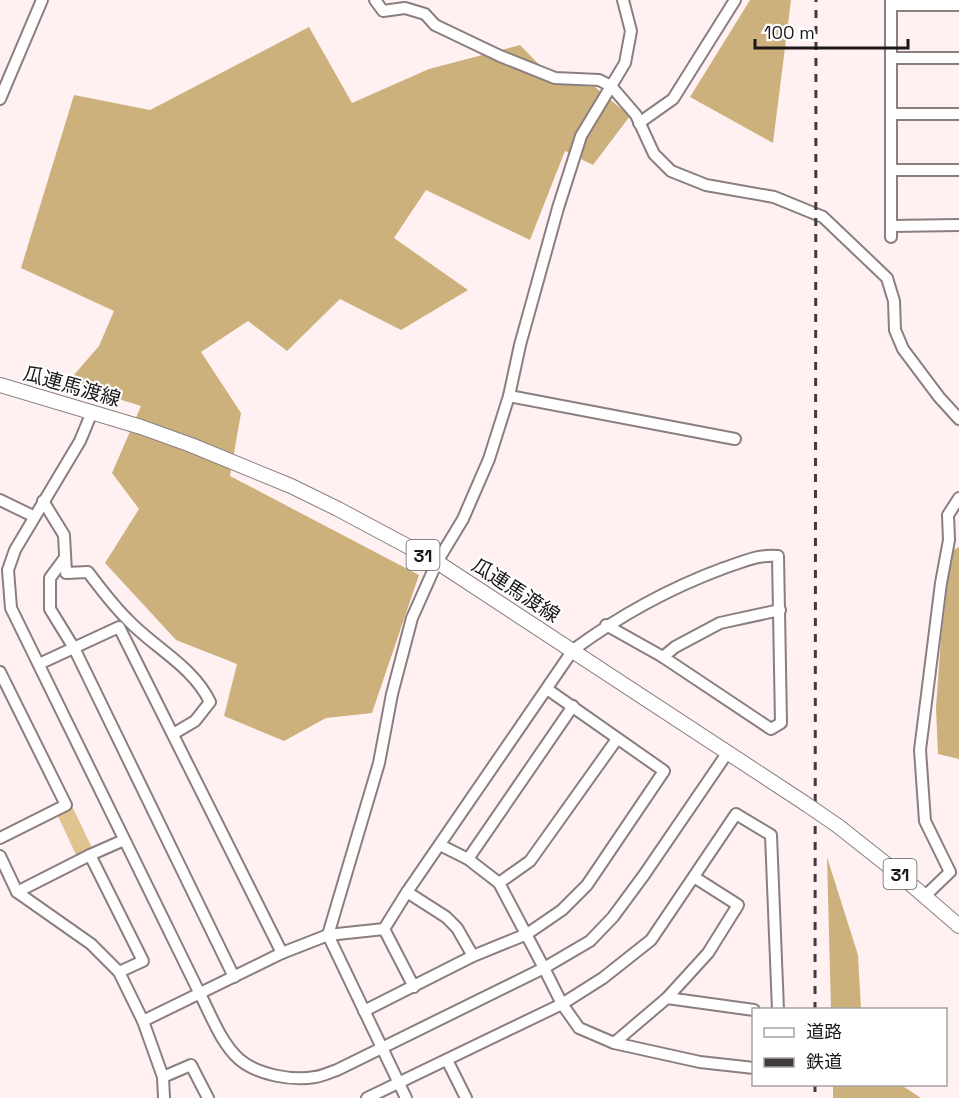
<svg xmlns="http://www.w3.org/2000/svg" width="959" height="1098" viewBox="0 0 959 1098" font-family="'Space Grotesk','Noto Sans JP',sans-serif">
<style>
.green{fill:#dfc490}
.forest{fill:#cdb17c}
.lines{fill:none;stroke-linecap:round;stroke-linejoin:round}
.minor-casing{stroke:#8b7e7f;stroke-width:14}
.major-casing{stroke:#8b7e7f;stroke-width:16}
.minor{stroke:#fff;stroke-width:10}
.major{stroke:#fff;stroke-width:14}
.rail{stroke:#413b3c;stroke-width:3;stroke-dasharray:8 8;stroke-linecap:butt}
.major-bridge-casing{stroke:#8b7e7f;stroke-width:16;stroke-linecap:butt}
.major-bridge{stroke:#fff;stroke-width:14}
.labels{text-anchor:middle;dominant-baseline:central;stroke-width:4.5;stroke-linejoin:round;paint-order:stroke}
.shield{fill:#fff;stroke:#605d5d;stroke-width:1.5}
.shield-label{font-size:18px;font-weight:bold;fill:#1c1718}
.street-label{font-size:20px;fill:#1c1718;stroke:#fff}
</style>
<rect width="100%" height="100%" fill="#fff1f2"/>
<!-- green -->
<polygon class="green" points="73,808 93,850 77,857 58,816"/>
<!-- forest -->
<g class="forest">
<polygon points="750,0 791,0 773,143 690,97"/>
<polygon points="309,27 352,103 429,69 520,45 558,84 595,87 630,116 593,165 565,151 530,240 426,190 394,238 468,290 401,330 340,299 287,351 248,321 201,352 241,413 230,476 419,575 372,713 326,718 284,741 224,716 237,664 176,640 105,563 139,509 112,473 141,406 67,383 99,346 114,311 21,268 74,95 150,110"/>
<polygon points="959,547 959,759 938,754 936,708 941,638 952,551"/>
<polygon points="827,857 858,955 861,1009 831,1009"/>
<polygon points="833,1085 901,1085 921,1098 833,1098"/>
</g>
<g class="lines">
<defs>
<g id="minor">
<polyline points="375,0 383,11 405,8 425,14 435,25 500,56 555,78 599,80 611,86 636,115 654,154 671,171 706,185 774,197 823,217 887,278 894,301 895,330 903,349 939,397 959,419"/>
<polyline points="891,5 959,5"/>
<polyline points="891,58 959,58"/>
<polyline points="0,99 42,0"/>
<polyline points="891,114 959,114"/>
<polyline points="639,123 673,99 735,0"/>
<polyline points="891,170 959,170"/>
<polyline points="891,226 959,225"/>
<polyline points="891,237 891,0"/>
<polyline points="509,396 735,439"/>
<path d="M92,412l-12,29 -65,109 -7,20 3,38 189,386c11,21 21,49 39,65 18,16 53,22 76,18 8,-1 15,-5 22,-7l207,-102 46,-27 23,-24 31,-42 84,-123"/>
<polyline points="0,500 33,516"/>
<path d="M43,501l21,34 2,38 22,-1c12,16 25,33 39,47 26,28 66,47 83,83l-15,19 -22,13"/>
<polyline points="64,559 50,578 50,609 74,648 234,977"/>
<path d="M606,625l57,32 108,72 10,-6 -3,-167c-20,-2 -35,6 -54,12 -54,20 -105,48 -151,82l-166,242 -23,37 -56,6 51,-172 13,-69 20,-76 25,-56 26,-43 26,-60 20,-63 11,-51 38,-137 23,-72 44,-73 6,-32 -8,-31"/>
<polyline points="663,657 675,647 720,623 780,610"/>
<polyline points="39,664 119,627 282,953"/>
<polyline points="0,672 66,805 0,838"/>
<polyline points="440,845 468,859 499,883 544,968 562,1004 579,1028 614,1043 700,1062 754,1068"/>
<polyline points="90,855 143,961 119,972"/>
<polyline points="0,856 17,892 91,944 119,972 143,1021 163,1077 164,1098"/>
<polyline points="468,859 573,706"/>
<polyline points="499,883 530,861 617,739"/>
<polyline points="17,892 90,855 124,840"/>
<polyline points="407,892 446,917 457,928 473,956"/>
<polyline points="925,896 950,872 925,821 920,750 941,583 949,540 948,515 959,498"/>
<polyline points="384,929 414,987"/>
<polyline points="667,998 754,1010"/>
<polyline points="364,1011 473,956 527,934 562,910 587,885 664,771 547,689"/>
<polyline points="143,1021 282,953 328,935 406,1098"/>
<polyline points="614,1043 667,998 708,953 738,905 694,877"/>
<polyline points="447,1060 466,1098"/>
<polyline points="163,1077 191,1065 208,1098"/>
<polyline points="367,1098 562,1004 603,978 651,940 736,814 771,835 778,1010"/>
</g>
<g id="major">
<polyline points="0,385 141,427 191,445 291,486 338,509 437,562 806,804"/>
<polyline points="838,826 900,875 959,926"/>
</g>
</defs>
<!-- minor casing -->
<use href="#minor" class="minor-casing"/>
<!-- major casing -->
<use href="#major" class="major-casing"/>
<!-- minor -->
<use href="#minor" class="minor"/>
<!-- major -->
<use href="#major" class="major"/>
<!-- rail -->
<g class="rail">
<polyline points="815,1010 816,0"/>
<polyline points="815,1084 815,1098"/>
</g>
<defs>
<polyline id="major-bridge" points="806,804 838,826"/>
</defs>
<!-- major-bridge casing -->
<use href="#major-bridge" class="major-bridge-casing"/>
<!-- major-bridge -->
<use href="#major-bridge" class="major-bridge"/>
</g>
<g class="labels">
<!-- shield labels -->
<g class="shield">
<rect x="406.5" y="540" width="33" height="30" rx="4.5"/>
<rect x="883.5" y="859" width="33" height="30" rx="4.5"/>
</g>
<g class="shield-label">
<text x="423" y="555">31</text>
<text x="900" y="874">31</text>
</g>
<!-- street labels -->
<g class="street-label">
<text transform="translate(72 386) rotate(16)">瓜連馬渡線</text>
<text transform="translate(516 590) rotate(33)">瓜連馬渡線</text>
</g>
</g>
<!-- legend -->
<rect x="752" y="1008" width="195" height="78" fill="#ffffff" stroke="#a4a2a3" stroke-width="1.5"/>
<rect x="764" y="1028" width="30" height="9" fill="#ffffff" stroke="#a4a2a3" stroke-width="1.5"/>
<text x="806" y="1038" font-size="18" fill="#1c1718">道路</text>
<rect x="764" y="1058" width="30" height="9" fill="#413b3c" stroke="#a4a2a3" stroke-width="1.5"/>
<text x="806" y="1068" font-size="18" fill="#1c1718">鉄道</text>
<!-- scale -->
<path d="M755 39v9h153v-9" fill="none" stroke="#1c1718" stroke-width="3"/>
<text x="764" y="39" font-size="18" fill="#1c1718" stroke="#ffffff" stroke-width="4.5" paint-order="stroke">100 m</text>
</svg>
